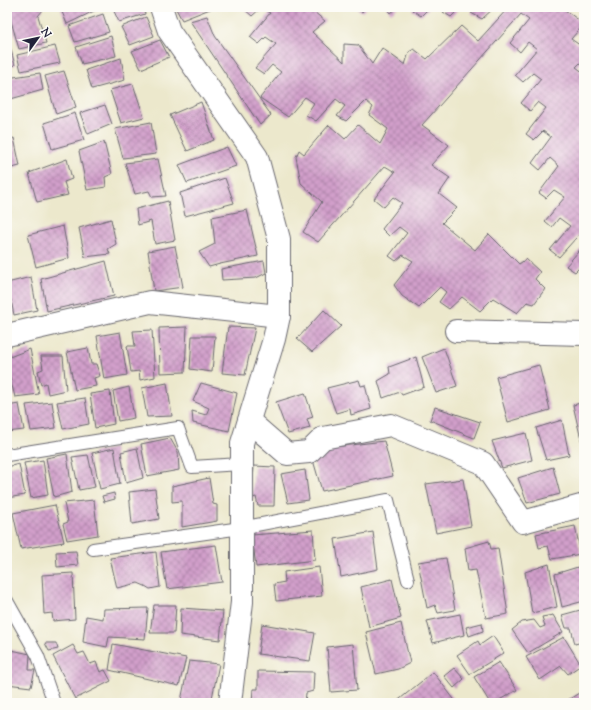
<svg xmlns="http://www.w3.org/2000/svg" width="591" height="710" viewBox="0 0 591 710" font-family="'Sorts Mill Goudy',serif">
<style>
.building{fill:url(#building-cross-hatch)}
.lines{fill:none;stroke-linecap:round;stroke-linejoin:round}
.service-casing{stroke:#69676e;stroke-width:14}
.minor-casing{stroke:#69676e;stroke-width:24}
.service{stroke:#fff;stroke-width:12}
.minor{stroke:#fff;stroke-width:22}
</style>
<defs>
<pattern id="building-cross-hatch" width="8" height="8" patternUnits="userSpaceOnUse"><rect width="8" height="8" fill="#d19fca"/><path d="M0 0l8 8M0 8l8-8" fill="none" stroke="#a981a5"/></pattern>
</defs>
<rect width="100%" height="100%" fill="#fdfcf7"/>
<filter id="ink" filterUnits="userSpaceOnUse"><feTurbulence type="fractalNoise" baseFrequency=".025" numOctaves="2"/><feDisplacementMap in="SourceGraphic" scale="8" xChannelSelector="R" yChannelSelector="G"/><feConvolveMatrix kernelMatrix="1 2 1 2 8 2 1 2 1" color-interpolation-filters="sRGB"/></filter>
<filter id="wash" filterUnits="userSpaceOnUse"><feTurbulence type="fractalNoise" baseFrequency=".012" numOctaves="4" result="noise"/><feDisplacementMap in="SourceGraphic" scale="16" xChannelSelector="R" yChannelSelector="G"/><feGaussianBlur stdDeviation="0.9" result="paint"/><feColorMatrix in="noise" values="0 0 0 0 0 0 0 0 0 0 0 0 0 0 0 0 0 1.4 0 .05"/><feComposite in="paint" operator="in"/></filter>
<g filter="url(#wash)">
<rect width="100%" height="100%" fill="#ece8cc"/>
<g id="blocks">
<!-- building -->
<g class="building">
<polygon points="7,7 42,7 43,10 38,16 46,43 19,49"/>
<polygon points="60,7 97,7 98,9 67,24"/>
<polygon points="112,7 143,7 145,14 119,22"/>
<polygon points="175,7 215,7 182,20"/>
<polygon points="246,7 308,7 325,21 312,32 344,62 344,44 358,45 372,64 382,48 405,65 409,52 414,49 427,59 461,26 478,41 509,7 568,7 565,10 584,24 571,39 584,48 584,59 576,67 584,73 584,229 559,257 550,250 570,226 559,218 552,227 545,221 565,197 554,190 546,198 539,193 559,166 550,158 540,170 532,163 551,137 543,131 534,140 526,134 546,108 538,102 530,111 521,103 541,79 533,73 523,82 515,75 537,49 528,42 520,52 510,43 529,20 521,14 422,125 449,145 431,165 450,178 439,194 457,208 442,223 475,250 489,234 519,264 526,259 540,272 535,279 545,289 534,304 527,302 517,313 493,298 480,311 462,297 449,309 439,302 446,292 440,287 419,308 402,296 394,285 413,261 403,255 396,261 389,256 407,233 399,227 389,236 382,229 402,203 393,197 384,207 374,199 395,172 385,166 318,242 303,232 322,202 301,183 296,157 299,150 304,154 329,125 345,139 358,125 380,144 388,129 369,115 373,107 366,101 346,121 337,116 345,106 336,99 316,121 306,115 314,103 305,97 288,117 260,98 281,72 272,65 264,74 255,68 276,44 266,37 259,44 250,37 270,13 261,8 252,16 244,9"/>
<polygon points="355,7 367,7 362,12"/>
<polygon points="386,7 398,7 391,13"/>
<polygon points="415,7 430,7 421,16 412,10"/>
<polygon points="446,7 461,7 451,17 443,12"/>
<polygon points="476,7 495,7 482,19 471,13"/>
<polygon points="103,14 109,32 75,42 69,26"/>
<polygon points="207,16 215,36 271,115 260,125 190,21"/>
<polygon points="146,17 154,36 130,45 121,27"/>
<polygon points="7,35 15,65 7,67"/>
<polygon points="111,36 116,56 82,64 76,47"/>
<polygon points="160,40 169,57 141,69 132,51"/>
<polygon points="55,46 60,63 21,71 17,55"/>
<polygon points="121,58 125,80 92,89 86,70"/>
<polygon points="64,71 76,107 56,114 45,76"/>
<polygon points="40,73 43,90 7,100 7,78"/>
<polygon points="133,84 144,117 121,123 110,90"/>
<polygon points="201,102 214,140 187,151 170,115"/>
<polygon points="105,105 112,124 88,134 80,113"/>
<polygon points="75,113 84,140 52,149 44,123"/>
<polygon points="151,122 156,154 123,158 115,129"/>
<polygon points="14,138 20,166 7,169 7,140"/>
<polygon points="104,142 112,174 105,177 106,187 87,190 79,151"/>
<polygon points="227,147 236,166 187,183 179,165"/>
<polygon points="67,159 72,179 64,182 68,195 37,202 29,173"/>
<polygon points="158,159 166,196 152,197 149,191 135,194 125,163"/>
<polygon points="225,178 234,203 185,216 180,193"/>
<polygon points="168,201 175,240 155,244 151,221 138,225 136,209"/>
<polygon points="247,210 258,256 220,264 209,267 199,252 215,244 212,217"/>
<polygon points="111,219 116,244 108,249 110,254 85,257 79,228"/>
<polygon points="63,226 69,258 36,267 28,235"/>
<polygon points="584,245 584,263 575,272 566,266"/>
<polygon points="175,246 183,287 154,291 148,251"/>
<polygon points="106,261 114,296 47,311 41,279"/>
<polygon points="264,261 266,273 256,278 222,280 221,269"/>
<polygon points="31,277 37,310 14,315 11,300 7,301 7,283"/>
<polygon points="324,310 341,326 312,352 297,339"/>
<polygon points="187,327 185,372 160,373 159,328"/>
<polygon points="228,327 255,328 245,375 222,373"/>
<polygon points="152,330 155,377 140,380 139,371 131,372 127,346 135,346 133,331"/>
<polygon points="120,332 127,375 104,379 97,336"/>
<polygon points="192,336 215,336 212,372 190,369"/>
<polygon points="88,348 91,364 96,364 100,376 94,378 96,386 75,390 67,352"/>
<polygon points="444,348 457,386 436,393 422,357"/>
<polygon points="30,349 39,394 15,397 7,366 7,358"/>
<polygon points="41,356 63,356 66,390 48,394 46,383 41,385 38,371 43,369"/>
<polygon points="416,357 424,387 402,395 400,392 383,398 378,381 390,374 389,367"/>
<polygon points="539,365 550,410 508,422 496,377"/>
<polygon points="359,380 361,386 365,385 371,409 351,415 350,409 336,413 327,388"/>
<polygon points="167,383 172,416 147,417 142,388"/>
<polygon points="201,383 237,393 229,431 193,423 192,411 206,415 209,408 193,401"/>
<polygon points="129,387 134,418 118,421 113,391"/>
<polygon points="110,391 114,424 95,428 90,394"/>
<polygon points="305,393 313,417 307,419 310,428 288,434 276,402"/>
<polygon points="85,398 89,424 63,429 57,402"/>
<polygon points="52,402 56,428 31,431 26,405"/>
<polygon points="584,402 584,448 583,448 573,405"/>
<polygon points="19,404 24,430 7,432 7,406"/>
<polygon points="435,407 480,422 474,438 430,420"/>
<polygon points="562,420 569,455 546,460 536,428"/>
<polygon points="526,433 532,460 502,468 492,441"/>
<polygon points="170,438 178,452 179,470 147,476 141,444"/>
<polygon points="384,441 393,476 322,491 313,460 326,448"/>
<polygon points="114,448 120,484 100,489 92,453"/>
<polygon points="137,448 143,478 126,483 121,452"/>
<polygon points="67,454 72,492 54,497 46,458"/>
<polygon points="88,455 95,487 79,490 72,457"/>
<polygon points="43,460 48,495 31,498 24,463"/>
<polygon points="19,464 25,495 7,498 7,467"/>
<polygon points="254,466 275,467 274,506 258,506 256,497 252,498"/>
<polygon points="553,467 560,494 527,503 518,478"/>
<polygon points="305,470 309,500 288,503 281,474"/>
<polygon points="209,478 213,504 217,505 217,521 182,527 182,501 172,502 172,486"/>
<polygon points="463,479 471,526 436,533 426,484"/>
<polygon points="155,489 159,519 132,524 129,492"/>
<polygon points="114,493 115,499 104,502 102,496"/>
<polygon points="94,500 98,535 67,540 63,524 68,522 64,503"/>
<polygon points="55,505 64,542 21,549 13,513"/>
<polygon points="575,526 581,554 552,559 548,546 539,548 536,534"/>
<polygon points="313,530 315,560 256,567 252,535"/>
<polygon points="373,532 378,569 341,577 335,539"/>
<polygon points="489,541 491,549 498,548 508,614 486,618 476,570 468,571 465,548"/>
<polygon points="216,545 222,582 167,589 161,552"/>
<polygon points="76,551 78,565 57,567 56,552"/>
<polygon points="156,552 160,587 150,589 145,586 138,583 117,588 110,558"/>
<polygon points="446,558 455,610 438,613 435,605 427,608 418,562"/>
<polygon points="549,564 557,607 532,613 525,572"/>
<polygon points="581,566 584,575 584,601 562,607 555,574"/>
<polygon points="319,567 322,596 276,601 274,584 285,582 284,572"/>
<polygon points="73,573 75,619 53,621 52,613 44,614 42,575"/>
<polygon points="392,579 401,618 369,627 361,587"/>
<polygon points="154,605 176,605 174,633 150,633"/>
<polygon points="148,608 145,639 109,637 107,647 83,642 86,616 103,619 104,609"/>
<polygon points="181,608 223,611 220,640 180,635"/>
<polygon points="584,609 584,647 583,647 582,642 575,644 571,628 566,628 562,615"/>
<polygon points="460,614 464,635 433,643 427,621"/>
<polygon points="553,615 563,632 528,653 512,630 522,622 534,620 540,628 545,626 542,617"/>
<polygon points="401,623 410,663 398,669 376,674 366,632"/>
<polygon points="482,623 483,631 469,636 466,627"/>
<polygon points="262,624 315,633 310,661 258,654"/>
<polygon points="493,636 504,653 470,674 457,655 478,641 480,645"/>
<polygon points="564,637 581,665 568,674 561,666 540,680 526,657"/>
<polygon points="45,643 56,643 58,649 49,651"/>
<polygon points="113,644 186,658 179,686 109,670"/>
<polygon points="353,644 357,690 331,692 327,647"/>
<polygon points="73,645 78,654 84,652 90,664 96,662 100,672 105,670 111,681 75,699 53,656"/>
<polygon points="7,649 30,654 29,670 35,670 31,687 7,684"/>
<polygon points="189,661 219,664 211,703 192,703 181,701"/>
<polygon points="499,662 517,690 494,703 490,703 474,677"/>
<polygon points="454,668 464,679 454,688 444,676"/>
<polygon points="258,671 314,672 313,691 306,693 305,703 252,703 253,689 258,689"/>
<polygon points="433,672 457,703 395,703"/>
<polygon points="579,693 584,703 563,703"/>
</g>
</g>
</g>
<g filter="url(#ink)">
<use href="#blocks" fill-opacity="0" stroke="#69676e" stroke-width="1"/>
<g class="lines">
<defs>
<g id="service">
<polyline points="7,455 178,428 192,467 241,464"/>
<polyline points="93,549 241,528 388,500 408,580"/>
<polyline points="7,601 38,656 54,703"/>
</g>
<g id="minor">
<polyline points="161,7 169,31 257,157 279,239 279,316 274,339 242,443 242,602 230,703"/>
<polyline points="456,331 584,334"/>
<polyline points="7,335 150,302 279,316"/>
<polyline points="249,421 287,454 309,452 323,438 391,425 483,463 523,522 584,505"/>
</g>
</defs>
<!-- service casing -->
<use href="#service" class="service-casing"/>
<!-- minor casing -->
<use href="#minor" class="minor-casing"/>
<!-- service -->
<use href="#service" class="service"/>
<!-- minor -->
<use href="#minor" class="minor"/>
</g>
</g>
<!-- margin -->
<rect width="591" height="710" fill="none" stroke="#fdfcf7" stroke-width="24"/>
<!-- north arrow -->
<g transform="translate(38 38) rotate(57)" stroke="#fdfcf7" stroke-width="3" paint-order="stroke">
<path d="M0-3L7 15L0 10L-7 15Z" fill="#22223b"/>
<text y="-6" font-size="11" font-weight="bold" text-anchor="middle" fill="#22223b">N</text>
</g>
</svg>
